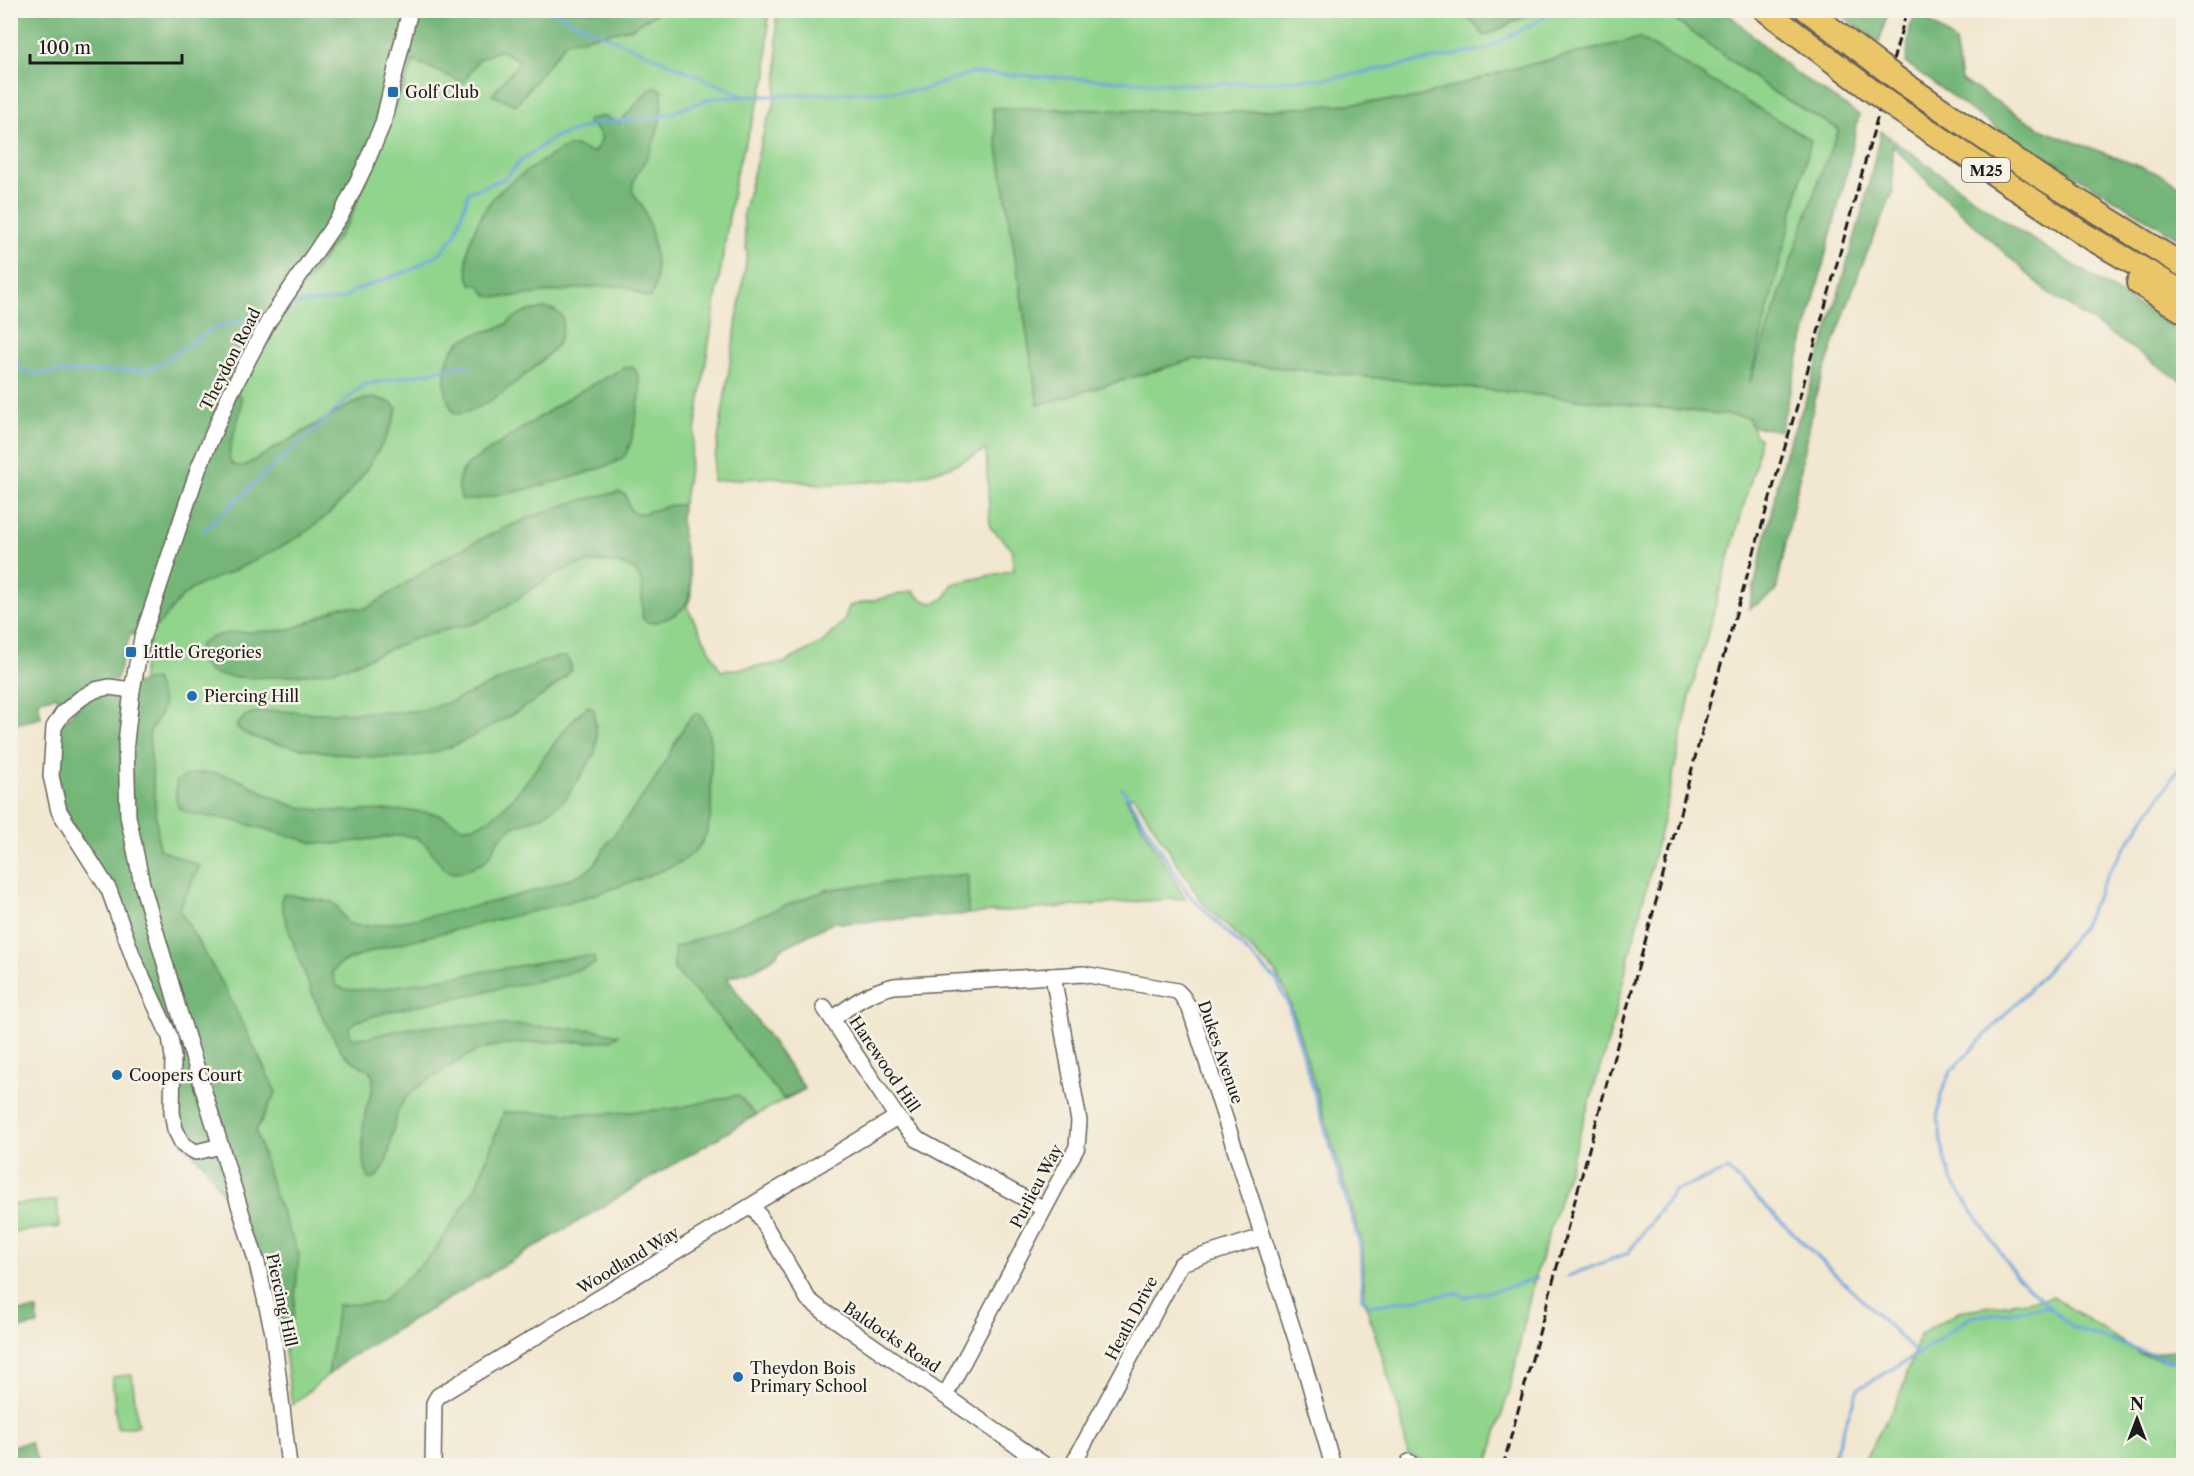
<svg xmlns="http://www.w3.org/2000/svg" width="2194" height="1476" viewBox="0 0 2194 1476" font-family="'Libre Caslon Text',serif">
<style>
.green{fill:#91d48c;stroke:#567854;stroke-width:1.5}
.forest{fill:#74b678;stroke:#48694a;stroke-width:1.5}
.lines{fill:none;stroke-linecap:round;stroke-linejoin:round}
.stream{stroke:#6fa7dd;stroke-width:3}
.minor-casing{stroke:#67635b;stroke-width:18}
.highway-casing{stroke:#67635b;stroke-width:26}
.minor{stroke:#fff;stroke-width:15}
.highway{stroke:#ebc669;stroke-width:22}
.rail{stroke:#1c1c1c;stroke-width:3;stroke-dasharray:9 4.5;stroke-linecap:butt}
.highway-bridge-casing{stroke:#67635b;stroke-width:26;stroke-linecap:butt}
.highway-bridge{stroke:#ebc669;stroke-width:22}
.poi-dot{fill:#1f6fb2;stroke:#f7f3e8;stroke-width:2}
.labels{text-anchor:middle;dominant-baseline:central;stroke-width:5;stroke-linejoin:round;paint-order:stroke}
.shield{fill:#f7f3e8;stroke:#5e5c59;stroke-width:1.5}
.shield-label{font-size:15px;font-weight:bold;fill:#1c1c1c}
.poi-label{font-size:16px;fill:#1c1c1c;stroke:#f7f3e8;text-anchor:start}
.street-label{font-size:16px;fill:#1c1c1c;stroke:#f7f3e8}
</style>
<rect width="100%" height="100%" fill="#f7f3e8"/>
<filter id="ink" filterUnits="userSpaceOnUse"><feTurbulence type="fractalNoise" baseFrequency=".0167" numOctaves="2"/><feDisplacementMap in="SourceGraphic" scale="12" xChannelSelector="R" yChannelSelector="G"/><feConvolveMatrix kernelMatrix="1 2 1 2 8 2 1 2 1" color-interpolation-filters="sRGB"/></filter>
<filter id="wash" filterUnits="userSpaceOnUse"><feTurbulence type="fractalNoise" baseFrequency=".008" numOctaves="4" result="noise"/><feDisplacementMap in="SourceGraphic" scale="24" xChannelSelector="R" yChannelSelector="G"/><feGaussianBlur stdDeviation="1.35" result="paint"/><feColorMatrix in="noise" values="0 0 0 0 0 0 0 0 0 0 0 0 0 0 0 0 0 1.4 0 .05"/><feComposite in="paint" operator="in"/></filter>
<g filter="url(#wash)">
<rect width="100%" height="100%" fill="#f2e7d0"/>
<!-- green -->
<g class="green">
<path d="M1462,10l23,26 51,-25h127l115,84 61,34 -93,265 -106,-356 -132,32 -96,29 -169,13 -251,-4 46,297 157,-46 553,58 8,20 4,1 -4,24 -65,230 -25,116 -58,234 -76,246 -19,87 -24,86 -3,4h-49l-29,-9 -8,-43 -36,-114 -1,-54 -76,-252 -13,-22 -71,-68 -69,-107 -8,2 59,100 -339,25 -12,-1 -53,27c-14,19 -32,23 -54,29l78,111 -49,26 -409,244 -55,46 -19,-146 -129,-438 -3,-139 8,-42 -113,-37 -26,-209 378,-272 46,-111h334l-1,64 -31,98 -52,327c-12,23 10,68 7,93 0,5 -3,10 -4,14l34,64 63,-8 39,-21 21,-21 5,-15 64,-15c15,18 32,14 39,-7l62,-14 -3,-22 -21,-21 -4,-77 -39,18 -38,11 -91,6 -43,-8 -62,4v-10l34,-215 -4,-42 22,-87 9,-23 4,-30 -2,-63z"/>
<polygon points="57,1200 59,1227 11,1232 11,1205"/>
<polygon points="2053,1297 2141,1354 2183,1364 2183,1465 1861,1466 1900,1395 1920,1335 1959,1311"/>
<polygon points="132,1375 138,1426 117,1428 112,1377"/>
</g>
<!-- forest -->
<g class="forest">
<path d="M10,11h650l-28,17 -66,14 -50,63 -24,-10 28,-34 -20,-11 -22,10 -14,23 -50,-22 -65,160 -103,150 -11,23 5,1c10,17 -33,79 6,70l100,-58 19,-8 12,-1 15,5 5,6c-5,20 -15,36 -26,53 -36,58 -74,79 -134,107 -14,7 -32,12 -46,21 -28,18 -21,42 -60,42l-15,48 -15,2 -39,24 -6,-10 -18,5 3,17 -30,7z"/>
<polygon points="1462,11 1536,11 1485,36"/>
<polygon points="1663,11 1725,11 1793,71 1859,115 1847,172 1780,431 1752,426 1748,417 1195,359 1038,405 992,108 1243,112 1412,99 1508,70 1640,38 1811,140 1749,384 1820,176 1839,129 1778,95"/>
<polygon points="1836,11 1888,11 1879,43"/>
<polygon points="1917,11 1955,42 1961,80 2045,131 2152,171 2183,187 2183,241 1983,119 1906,63 1910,28"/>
<path d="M655,86l7,5c1,18 -3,39 -10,56 -6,15 -18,26 -20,43 3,8 9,13 12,20 9,20 18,68 7,87l-4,1c-7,-3 -13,-10 -21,-11 -28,-6 -126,17 -139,8 -3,-2 -5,-7 -8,-10l-8,-1c-6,-14 -5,-31 0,-45 15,-42 29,-50 65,-74 11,-7 24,-17 37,-19 8,-1 12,7 21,6l8,-13 -4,-8 -11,-9 1,-2 16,-4 15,7 28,-31z"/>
<polygon points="1881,131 2019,231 2183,333 2183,382 2046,291 1929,183 1892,145 1893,193 1861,267 1816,394 1776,592 1749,609 1785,453 1808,394 1832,315 1863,209"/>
<path d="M545,308l9,2 8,6c2,8 0,20 -4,27 -12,18 -84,78 -104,70 -14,-19 -13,-60 9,-73 12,-7 27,-9 40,-14 6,-3 9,-7 15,-11 7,-5 19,-5 27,-7z"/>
<path d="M633,367c9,11 8,25 5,39 -3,13 -5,43 -16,52 -14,13 -141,45 -160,42 -6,-15 -5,-25 6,-36l107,-70 49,-26z"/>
<path d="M619,492l7,3 3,12 3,5c17,5 32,-10 49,-7l1,4c-7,47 40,103 -33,114l-6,-4c-3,-15 4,-36 -8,-48 -5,-6 -14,-6 -21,-8 -54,-10 -93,42 -139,60 -16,5 -33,7 -49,12 -29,9 -56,25 -85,33 -22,7 -118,17 -135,1 -3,-4 -6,-11 -8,-16l2,-9c22,-17 59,-10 86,-14 20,-4 34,-14 52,-22 10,-4 18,2 28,0 26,-14 49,-32 74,-47 48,-28 123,-61 179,-69z"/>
<path d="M558,657h8l5,8v5c-14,18 -38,32 -58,44 -25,14 -53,32 -82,39 -40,10 -96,1 -136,-6 -16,-3 -50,-8 -59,-21l9,-10 7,-3 24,-2 43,2 81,-1 22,-2 28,-8 91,-40z"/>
<polygon points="155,679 164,707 149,734 159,849 200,866 179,909 224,986 276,1092 256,1131 276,1199 299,1254 293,1319 276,1326 235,1213 205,1166 181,1142 190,1134 182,1127 173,1036 65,810 57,775 59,728 87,696"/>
<path d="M589,706l5,4 3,31 -3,14 -29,45 -23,16 -31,12 -13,12 -9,17 -6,6 -22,9 -8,1 -9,-4 -18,-24 -9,-7 -15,-3 -68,9 -20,-1 -78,-22 -48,-8 -9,-5 -3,-7v-19c11,-10 29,-11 43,-8 28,4 49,25 76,32 39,9 78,2 118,5 10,1 22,1 31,6 7,3 12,9 20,10 47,2 88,-97 125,-121z"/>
<path d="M694,714h5c15,16 12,44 12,65 1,26 3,54 -17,73 -13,13 -33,18 -49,25 -87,34 -182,48 -273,74l-31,12 -9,9 4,14 12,4 32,-1 173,-29 31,-4 10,1 1,7 -39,13 -169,35 -29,9 -9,6 1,8 3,3 17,-1 33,-8 31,-3 87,-1 76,5 21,5 -7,5 -15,2c-34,0 -82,-2 -114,7 -14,4 -28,16 -40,23 -16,10 -32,17 -42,35 -11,20 -6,64 -29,73l-3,-2c-6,-17 -6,-41 -4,-59 1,-13 13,-33 8,-44 -3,-8 -23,-12 -31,-25 -25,-40 -41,-87 -56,-131l-4,-19 3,-6 48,8 5,4 10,17c4,1 9,3 13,3 33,1 213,-38 233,-60 6,-6 9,-15 14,-22 17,-23 34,-43 49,-67 11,-18 20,-37 31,-55z"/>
<path d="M968,874v40l-122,9 -12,-1 -53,27c-14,19 -33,22 -54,29l78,111 -22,10 -64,-81 -45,-49v-21l155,-59z"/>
<polygon points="738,1095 756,1115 347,1359 328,1375 338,1305 380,1303 434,1252 476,1187 504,1112 598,1114 672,1109"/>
<polygon points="37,1310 38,1325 11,1330 11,1312"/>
<polygon points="2183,1350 2183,1364 2141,1354"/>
<polygon points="30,1442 39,1465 11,1465 11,1446"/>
</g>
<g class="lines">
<!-- stream -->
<g class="stream">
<polyline points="547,10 744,96"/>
<polyline points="284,308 297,304 344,299 353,291 413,269 441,252 455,235 469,192 506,178 519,162 553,138 598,123 660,117 712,98 923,90 968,74 976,73 1198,85 1333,78 1486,49 1558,10"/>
<polyline points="10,355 24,373 150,370 212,329 266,313"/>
<polyline points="203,531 363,385 467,365"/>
<polyline points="2184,761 2109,871 2082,927 2046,972 1951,1071 1941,1094 1938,1114 1941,1141 1951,1179 2016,1276 2073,1328 2184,1365"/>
<polyline points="1122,788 1189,895 1277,981 1287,1002 1360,1245 1362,1298 1370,1306 1457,1293 1465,1297 1510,1287 1537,1278"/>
<polyline points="1568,1276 1628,1253 1674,1191 1728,1170 1918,1354"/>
<polyline points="1830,1466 1858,1389 1918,1354 1971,1317 2049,1306"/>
</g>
</g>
</g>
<g filter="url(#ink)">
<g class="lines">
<defs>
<g id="minor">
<polyline points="132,690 109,687 95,690 81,698 63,713 54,727 51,776 59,811 109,890 133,957 170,1037 173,1057 172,1112 175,1129 183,1145 196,1152 221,1146"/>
<polyline points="824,1007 897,1117 917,1139 1044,1209"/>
<path d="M833,1019c19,-15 36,-27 61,-33l189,-12 94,17 5,5 8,13 113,352 30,105"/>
<polyline points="753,1205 808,1299 823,1311 1046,1466"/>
<polyline points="945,1396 1077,1147 1079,1121 1053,976"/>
<polyline points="289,1466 273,1333 257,1263 178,1008 142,884 128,816 126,742 132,690 142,638 199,467 230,394 268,322 342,213 364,168 383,123 410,10"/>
<polyline points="433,1466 434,1403 438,1396 897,1117"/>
<polyline points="1072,1466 1180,1265 1184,1262 1262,1237"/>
<polyline points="1408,1466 1409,1462"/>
</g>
<g id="highway">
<polyline points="1765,10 1868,88"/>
<polyline points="1807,10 1879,65"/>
<polyline points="1899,80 2039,176 2184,266"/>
<polyline points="1891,105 2082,233 2184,293"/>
<polyline points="2138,283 2184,312"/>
</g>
</defs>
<!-- minor casing -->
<use href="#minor" class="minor-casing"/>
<!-- highway casing -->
<use href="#highway" class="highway-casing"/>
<!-- minor -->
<use href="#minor" class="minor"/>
<!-- highway -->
<use href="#highway" class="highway"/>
<!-- rail -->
<polyline class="rail" points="1503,1466 1712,695 1807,372 1907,10"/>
<defs>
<g id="highway-bridge">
<polyline points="1879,65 1899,80"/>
<polyline points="1868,88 1891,105"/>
</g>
</defs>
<!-- highway-bridge casing -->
<use href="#highway-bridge" class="highway-bridge-casing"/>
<!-- highway-bridge -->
<use href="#highway-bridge" class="highway-bridge"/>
</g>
</g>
<!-- markers -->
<g class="poi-dot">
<rect x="387" y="86" width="12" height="12" rx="3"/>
<rect x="125" y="646" width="12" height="12" rx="3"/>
<circle cx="192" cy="696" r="6"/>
<circle cx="117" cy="1075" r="6"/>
<circle cx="738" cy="1377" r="6"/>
</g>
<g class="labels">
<!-- shield labels -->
<rect class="shield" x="1962" y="158" width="48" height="24" rx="4.5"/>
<g class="shield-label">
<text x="1986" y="170">M25</text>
</g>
<!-- poi labels -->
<g class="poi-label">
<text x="405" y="92">Golf Club</text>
<text x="143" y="652">Little Gregories</text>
<text x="204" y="696">Piercing Hill</text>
<text x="129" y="1075">Coopers Court</text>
<text x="750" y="1368">Theydon Bois<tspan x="750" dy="18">Primary School</tspan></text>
</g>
<!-- street labels -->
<g class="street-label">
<text transform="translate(230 359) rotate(-63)">Theydon Road</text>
<text transform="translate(1221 1052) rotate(71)">Dukes Avenue</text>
<text transform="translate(885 1064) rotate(56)">Harewood Hill</text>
<text transform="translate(1036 1186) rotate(-62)">Purlieu Way</text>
<text transform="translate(628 1260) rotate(-31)">Woodland Way</text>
<text transform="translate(282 1300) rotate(78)">Piercing Hill</text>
<text transform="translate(1131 1318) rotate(-62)">Heath Drive</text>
<text transform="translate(892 1337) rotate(34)">Baldocks Road</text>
</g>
</g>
<!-- margin -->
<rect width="2194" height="1476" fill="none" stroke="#f7f3e8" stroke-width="36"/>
<!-- north arrow -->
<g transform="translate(2137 1419)" stroke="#f7f3e8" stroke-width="4.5" paint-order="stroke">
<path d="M0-4.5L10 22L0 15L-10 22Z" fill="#1c1c1c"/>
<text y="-9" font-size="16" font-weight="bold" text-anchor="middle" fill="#1c1c1c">N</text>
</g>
<!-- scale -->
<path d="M30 54v9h152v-9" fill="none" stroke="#1c1c1c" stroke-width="3"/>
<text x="39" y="54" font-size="18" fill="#1c1c1c" stroke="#f7f3e8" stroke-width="4.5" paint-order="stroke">100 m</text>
</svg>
